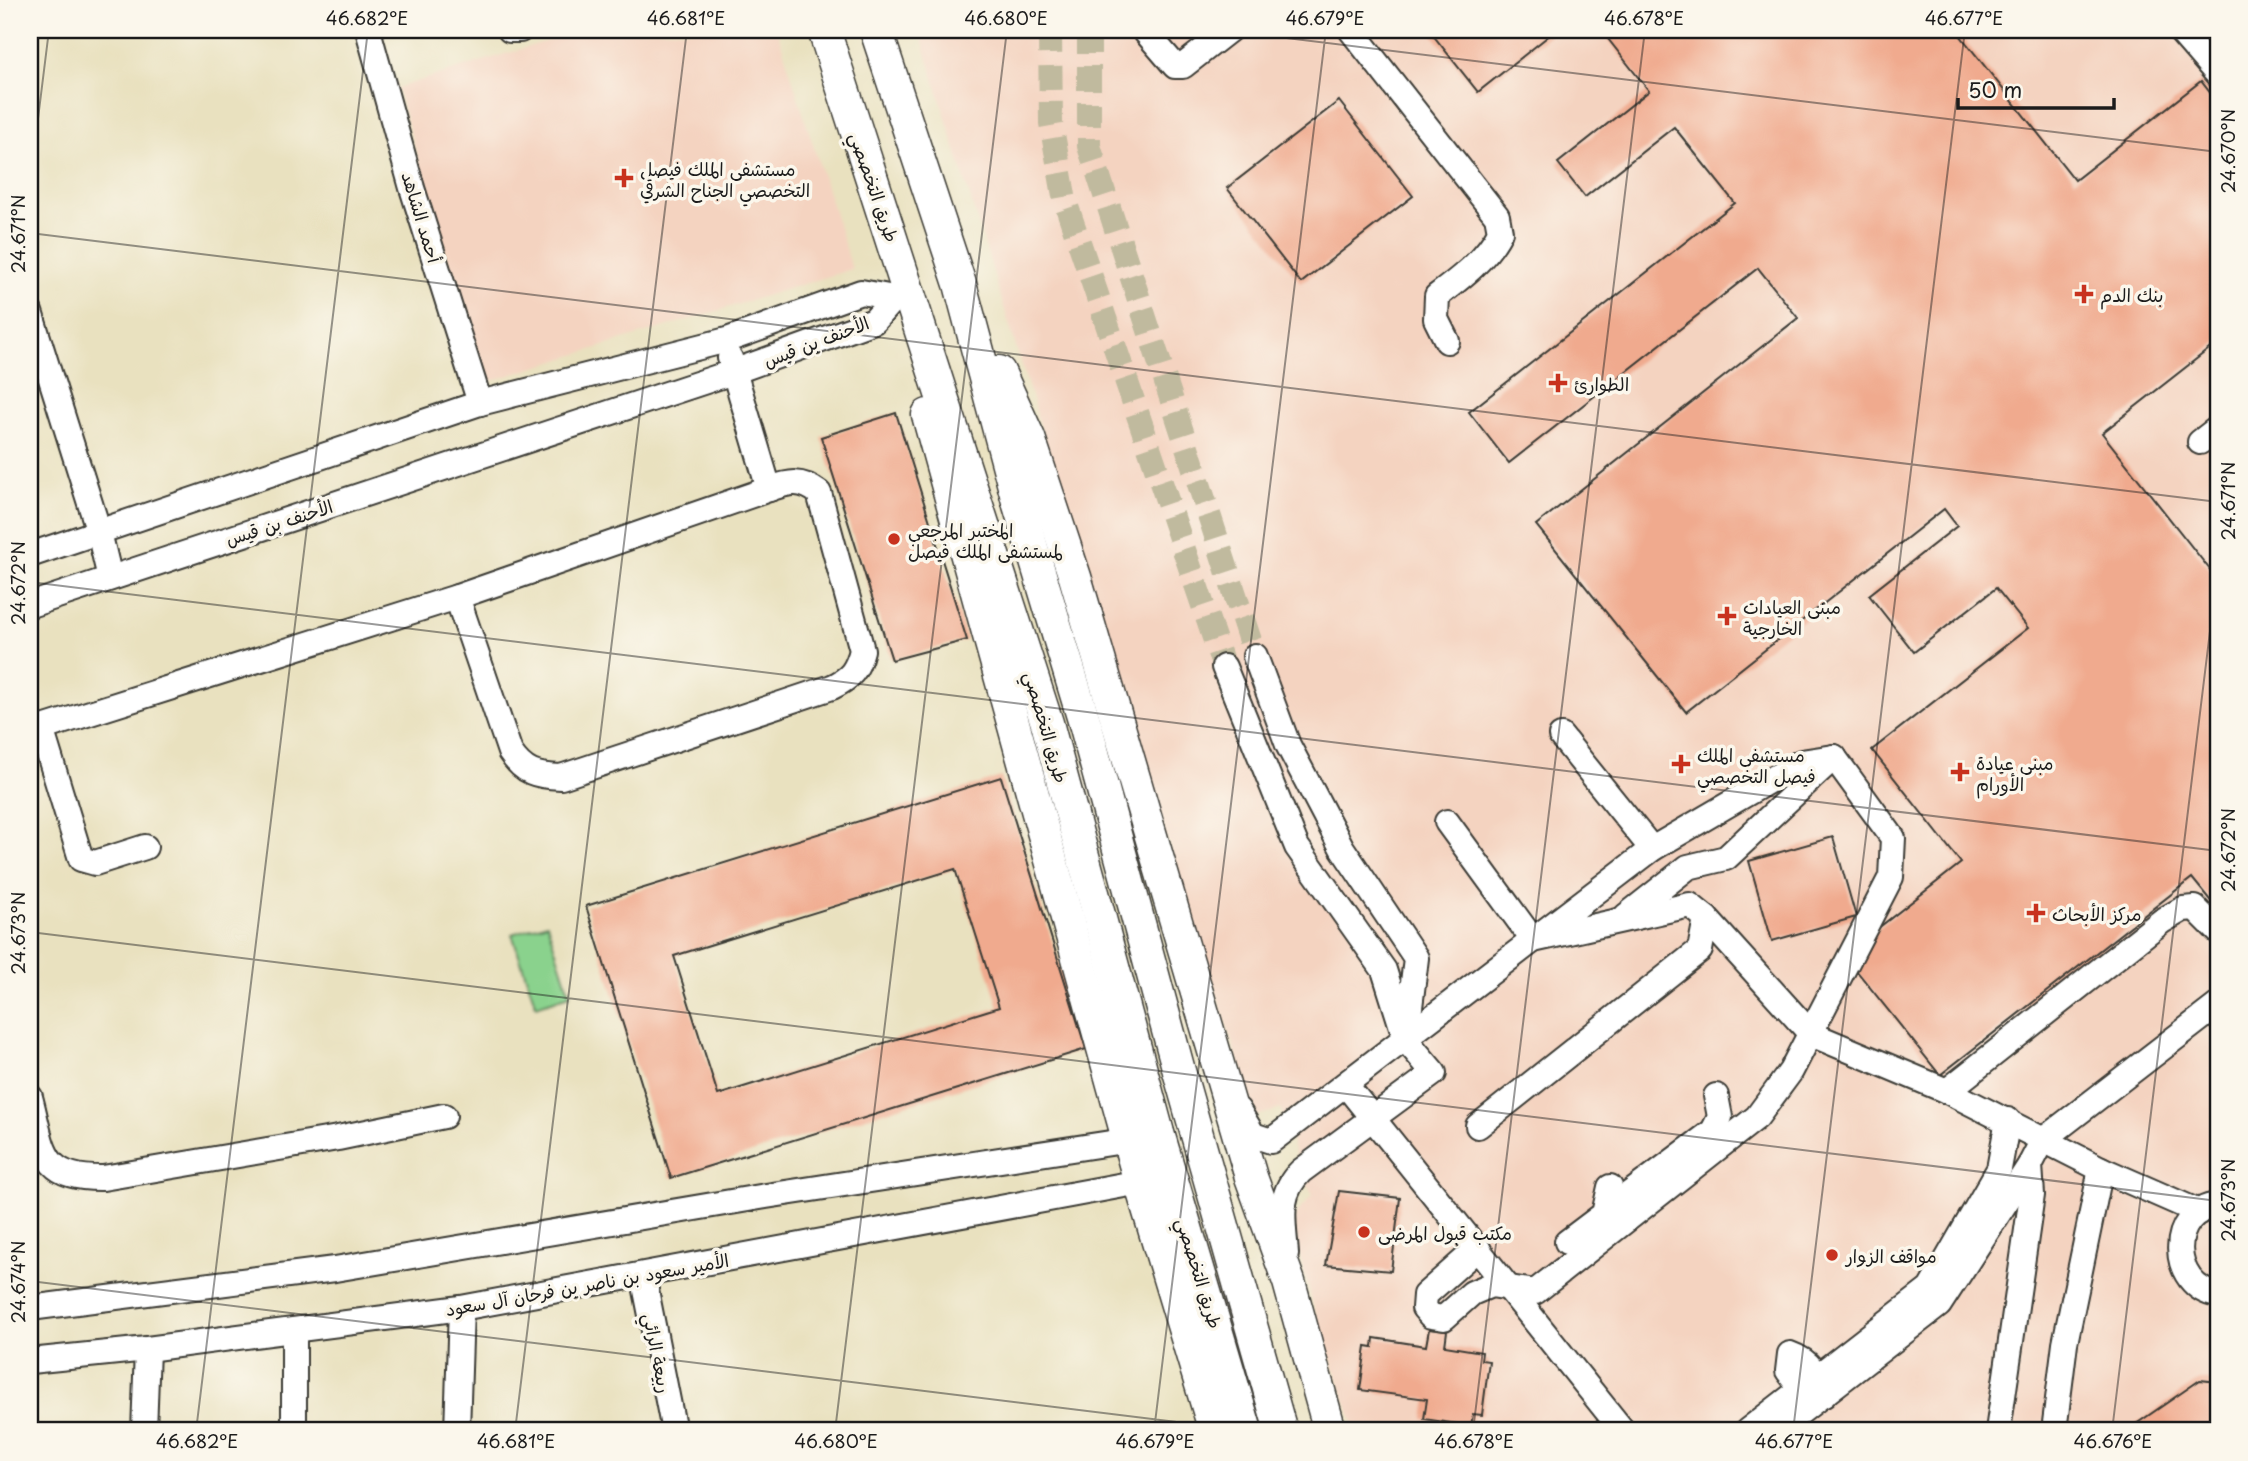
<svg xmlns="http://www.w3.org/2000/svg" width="2248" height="1461" viewBox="0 0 2248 1461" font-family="'Playpen Sans','Playpen Sans Arabic',sans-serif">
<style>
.built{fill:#f4d3c0}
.green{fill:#8ad28d;stroke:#537754;stroke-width:2}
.building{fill:#f0aa8e;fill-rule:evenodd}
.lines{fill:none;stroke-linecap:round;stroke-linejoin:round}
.minor-tunnel{stroke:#c0ba9e;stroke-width:24;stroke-dasharray:24 12;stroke-linecap:butt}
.minor-casing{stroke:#3b3a34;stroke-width:28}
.major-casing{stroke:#3b3a34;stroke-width:35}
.minor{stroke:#fff;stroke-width:24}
.major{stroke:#fff;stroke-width:32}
.ticks{fill:none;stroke:#1c1c1c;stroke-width:2;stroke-opacity:0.45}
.poi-dot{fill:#c8321e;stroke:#fbf7ec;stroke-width:2.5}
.labels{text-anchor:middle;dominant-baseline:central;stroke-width:7;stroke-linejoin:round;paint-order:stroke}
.poi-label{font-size:18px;fill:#1c1c1c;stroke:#fbf7ec;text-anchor:start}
.street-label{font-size:18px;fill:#1c1c1c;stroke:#fbf7ec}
.neatline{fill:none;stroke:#1c1c1c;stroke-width:2.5}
.ticks-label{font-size:18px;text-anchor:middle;fill:#1c1c1c}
</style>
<rect width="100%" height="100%" fill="#fbf7ec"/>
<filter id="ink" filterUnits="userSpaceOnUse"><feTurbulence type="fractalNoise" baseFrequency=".0143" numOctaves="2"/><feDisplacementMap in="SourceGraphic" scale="14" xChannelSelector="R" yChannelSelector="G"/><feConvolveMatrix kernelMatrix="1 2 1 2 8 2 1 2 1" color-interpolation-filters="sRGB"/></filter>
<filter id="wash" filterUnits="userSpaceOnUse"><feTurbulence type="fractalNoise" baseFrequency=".00686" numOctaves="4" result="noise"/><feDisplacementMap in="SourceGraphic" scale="28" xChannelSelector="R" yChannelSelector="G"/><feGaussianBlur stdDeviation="1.57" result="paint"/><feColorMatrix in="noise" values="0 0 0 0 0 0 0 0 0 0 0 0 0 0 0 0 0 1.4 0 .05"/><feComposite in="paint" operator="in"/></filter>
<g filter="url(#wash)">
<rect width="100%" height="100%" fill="#e9e1bf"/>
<!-- built -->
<g class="built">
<polygon points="582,30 777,30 852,269 484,383 397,88"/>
<polygon points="919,30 2218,30 2218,1431 1356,1431 1317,1320 1293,1230 1296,1214 1313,1194 1303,1179 1281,1109 1256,1116 1179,879"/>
</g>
<!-- green -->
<polygon class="green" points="547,923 570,995 536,1006 512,934"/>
<g id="blocks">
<!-- building -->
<g class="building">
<polygon points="1429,30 1556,30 1478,92"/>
<polygon points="1601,30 1956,30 2075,180 2201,81 2218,103 2218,342 2102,433 2218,580 2218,910 2192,878 1940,1075 1844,955 1961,863 1872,750 2028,628 1996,588 1914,652 1869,595 1957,526 1944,509 1686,712 1536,525 1798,318 1758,268 1509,463 1469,412 1735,203 1674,127 1585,197 1558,163 1649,91"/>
<polygon points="1339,101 1413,196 1301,283 1227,188"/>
<polygon points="896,413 967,640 892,660 821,437"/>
<path d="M1001,777l85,272 -415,129 -85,-272zM955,869l44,138 -281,88 -44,-139z"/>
<polygon points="1833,837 1856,917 1772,941 1749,861"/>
<polygon points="1339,1191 1400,1198 1391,1271 1326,1265"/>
<polygon points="1429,1329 1447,1331 1445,1346 1482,1352 1481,1360 1489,1361 1482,1415 1473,1414 1471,1426 1424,1419 1427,1399 1360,1390 1366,1346 1373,1347 1374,1338 1426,1346"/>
<polygon points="2200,1380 2218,1382 2218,1431 2126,1431"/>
</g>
</g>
</g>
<g filter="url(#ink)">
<use href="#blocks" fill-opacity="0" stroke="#3b3a34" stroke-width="2"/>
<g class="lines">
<!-- minor-tunnel -->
<g class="minor-tunnel">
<polyline points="1050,30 1051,123 1065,201 1224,667"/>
<polyline points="1089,30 1089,146 1255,656"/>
</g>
<defs>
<g id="minor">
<polyline points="368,30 412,188 480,403"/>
<polyline points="510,30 520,30"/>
<polyline points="1144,30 1175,66 1183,66 1229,30"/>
<path d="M1351,30l146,186 3,16c-14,27 -38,45 -63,64l-1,23 11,22"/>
<polyline points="2179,30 2218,75"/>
<polyline points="2215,30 2218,34"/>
<polyline points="30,312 99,532 110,578"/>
<polyline points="2200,442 2218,428"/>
<polyline points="30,555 480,403 727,340 861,292 894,298 874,321 733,372 30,605"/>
<path d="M457,597l53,155c14,21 26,24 51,25l271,-90c19,-9 25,-17 30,-37l-43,-157c-18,-14 -29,-11 -50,-4"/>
<polyline points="1255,656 1288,745 1342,848 1416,958 1407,1032"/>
<path d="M1224,667l73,180 87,123 22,70 28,33 -133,98c-25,24 -17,51 -15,83"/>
<polyline points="41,728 81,859 95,863 145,847"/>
<polyline points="30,732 457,597 769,489 730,358"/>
<polyline points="1561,736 1652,849"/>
<polyline points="1447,822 1533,940 1690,905 1706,918 1811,1034 1947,1091 2101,1169 2199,1212"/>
<polyline points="1626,916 1688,867 1726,858 1834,757"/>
<polyline points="1346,1085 1623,1431"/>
<polyline points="1947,1091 2162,921 2183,909 2195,908 2218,931"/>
<path d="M30,1097c14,52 9,82 73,81l235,-40 106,-22"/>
<polyline points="1238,1110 1253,1135 1271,1141 1652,849 1801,762 1834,757"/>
<polyline points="1478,1126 1700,950 1706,918"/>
<path d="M2218,1205c-52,6 -49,82 0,90"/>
<polyline points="1613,1228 1629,1194 1713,1131 1720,1117 1716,1096"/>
<polyline points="1567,1242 1604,1214 1610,1187"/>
<polyline points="1478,1248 1425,1295 1424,1308 1431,1316 1444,1318 1472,1293 1491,1285 1535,1292 1757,1117 1791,1071 1891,877 1893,838 1834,757"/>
<polyline points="643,1275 674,1431"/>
<polyline points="30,1308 335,1269 766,1196 1130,1140"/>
<path d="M1790,1354c20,7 28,20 34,41l-22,-6 -14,-18z"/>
<polyline points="30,1361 147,1349 461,1308 1140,1182"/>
<polyline points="144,1431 147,1349"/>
<polyline points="294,1431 294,1330"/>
<polyline points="457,1431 461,1308"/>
<polyline points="1747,1431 1930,1289 1999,1169 2008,1120"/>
<polyline points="1776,1431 1939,1305 2030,1165 2043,1140 2218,1005"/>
<polyline points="1998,1431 2032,1195 2030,1165"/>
<polyline points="2054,1431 2065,1343 2101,1169"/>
</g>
<g id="major">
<polyline points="824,30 1047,723 1158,1133 1246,1431"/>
<polyline points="876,30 960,284 1019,505 1086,727 1179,1071 1281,1431"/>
<polyline points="999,372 1029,438 1075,577 1251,1177 1289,1282 1330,1431"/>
<polyline points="928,415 1140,1182 1215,1431"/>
</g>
</defs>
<!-- minor casing -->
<use href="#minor" class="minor-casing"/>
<!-- major casing -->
<use href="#major" class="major-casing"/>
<!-- minor -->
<use href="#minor" class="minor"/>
<!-- major -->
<use href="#major" class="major"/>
</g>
</g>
<!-- ticks -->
<path class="ticks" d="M1221,30l997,122M30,183l19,-153M30,233l2188,269M30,582l2188,269M30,932l2188,269M30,1281l1220,150M196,1431l172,-1401M515,1431l172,-1401M835,1431l172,-1401M1154,1431l172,-1401M1473,1431l172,-1401M1793,1431l172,-1401M2112,1431l106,-865"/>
<!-- markers -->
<g class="poi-dot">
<path d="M620.5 167.5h7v7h7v7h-7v7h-7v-7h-7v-7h7z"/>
<path d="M2080.5 283.5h7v7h7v7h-7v7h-7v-7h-7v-7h7z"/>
<path d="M1554.5 372.5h7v7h7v7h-7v7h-7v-7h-7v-7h7z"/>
<circle cx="894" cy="539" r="7"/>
<path d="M1723.5 605.5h7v7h7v7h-7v7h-7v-7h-7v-7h7z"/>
<path d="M1677.5 753.5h7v7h7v7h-7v7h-7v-7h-7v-7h7z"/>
<path d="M1956.5 761.5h7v7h7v7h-7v7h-7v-7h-7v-7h7z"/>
<path d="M2032.5 902.5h7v7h7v7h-7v7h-7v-7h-7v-7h7z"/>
<circle cx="1364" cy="1232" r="7"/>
<circle cx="1832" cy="1255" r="7"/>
</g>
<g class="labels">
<!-- poi labels -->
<g class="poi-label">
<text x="640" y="168">مستشفى الملك فيصل<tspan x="640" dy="21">التخصصي الجناح الشرقي</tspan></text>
<text x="2100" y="294">بنك الدم</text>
<text x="1574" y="383">الطوارئ</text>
<text x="908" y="529">المختبر المرجعي<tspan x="908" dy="21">لمستشفى الملك فيصل</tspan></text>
<text x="1743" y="606">مبنى العيادات<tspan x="1743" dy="21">الخارجية</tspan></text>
<text x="1697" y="754">مستشفى الملك<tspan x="1697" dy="21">فيصل التخصصي</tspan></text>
<text x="1976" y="762">مبنى عيادة<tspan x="1976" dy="21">الأورام</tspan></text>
<text x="2052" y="913">مركز الأبحاث</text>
<text x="1378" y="1232">مكتب قبول المرضى</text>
<text x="1846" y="1255">مواقف الزوار</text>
</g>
<!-- street labels -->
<g class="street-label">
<text transform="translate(875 187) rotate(71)">طريق التخصصي</text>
<text transform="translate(422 217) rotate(73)">أحمد الشاهد</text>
<text transform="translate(816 341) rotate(-21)">الأحنف بن قيس</text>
<text transform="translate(279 522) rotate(-18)">الأحنف بن قيس</text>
<text transform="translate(1047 727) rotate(74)">طريق التخصصي</text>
<text transform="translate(1200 1273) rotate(73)">طريق التخصصي</text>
<text transform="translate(587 1284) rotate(-10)">الأمير سعود بن ناصر بن فرحان آل سعود</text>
<text transform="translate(658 1353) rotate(79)">ربيعة الرائي</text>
</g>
</g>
<!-- margin -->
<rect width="2248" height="1461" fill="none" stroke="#fbf7ec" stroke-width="77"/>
<!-- scale -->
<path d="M1958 98v10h156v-10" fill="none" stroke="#1c1c1c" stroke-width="3.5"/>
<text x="1968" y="98" font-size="21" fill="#1c1c1c" stroke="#fbf7ec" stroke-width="5" paint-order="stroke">50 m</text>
<rect x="38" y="38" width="2172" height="1384" class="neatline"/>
<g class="ticks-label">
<text x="367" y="25">46.682°E</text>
<text x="686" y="25">46.681°E</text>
<text x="1006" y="25">46.680°E</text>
<text x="1325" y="25">46.679°E</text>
<text x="1644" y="25">46.678°E</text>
<text x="1964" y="25">46.677°E</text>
<text transform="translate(2229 151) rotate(-90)" y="6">24.670°N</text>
<text transform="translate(19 234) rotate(-90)" y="6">24.671°N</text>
<text transform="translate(2229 501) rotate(-90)" y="6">24.671°N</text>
<text transform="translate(19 583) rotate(-90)" y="6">24.672°N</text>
<text transform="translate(2229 850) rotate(-90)" y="6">24.672°N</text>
<text transform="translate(19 933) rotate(-90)" y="6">24.673°N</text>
<text transform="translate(2229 1200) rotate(-90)" y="6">24.673°N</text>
<text transform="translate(19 1282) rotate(-90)" y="6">24.674°N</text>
<text x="197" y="1448">46.682°E</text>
<text x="516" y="1448">46.681°E</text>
<text x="836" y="1448">46.680°E</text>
<text x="1155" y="1448">46.679°E</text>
<text x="1474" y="1448">46.678°E</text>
<text x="1794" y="1448">46.677°E</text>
<text x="2113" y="1448">46.676°E</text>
</g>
</svg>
